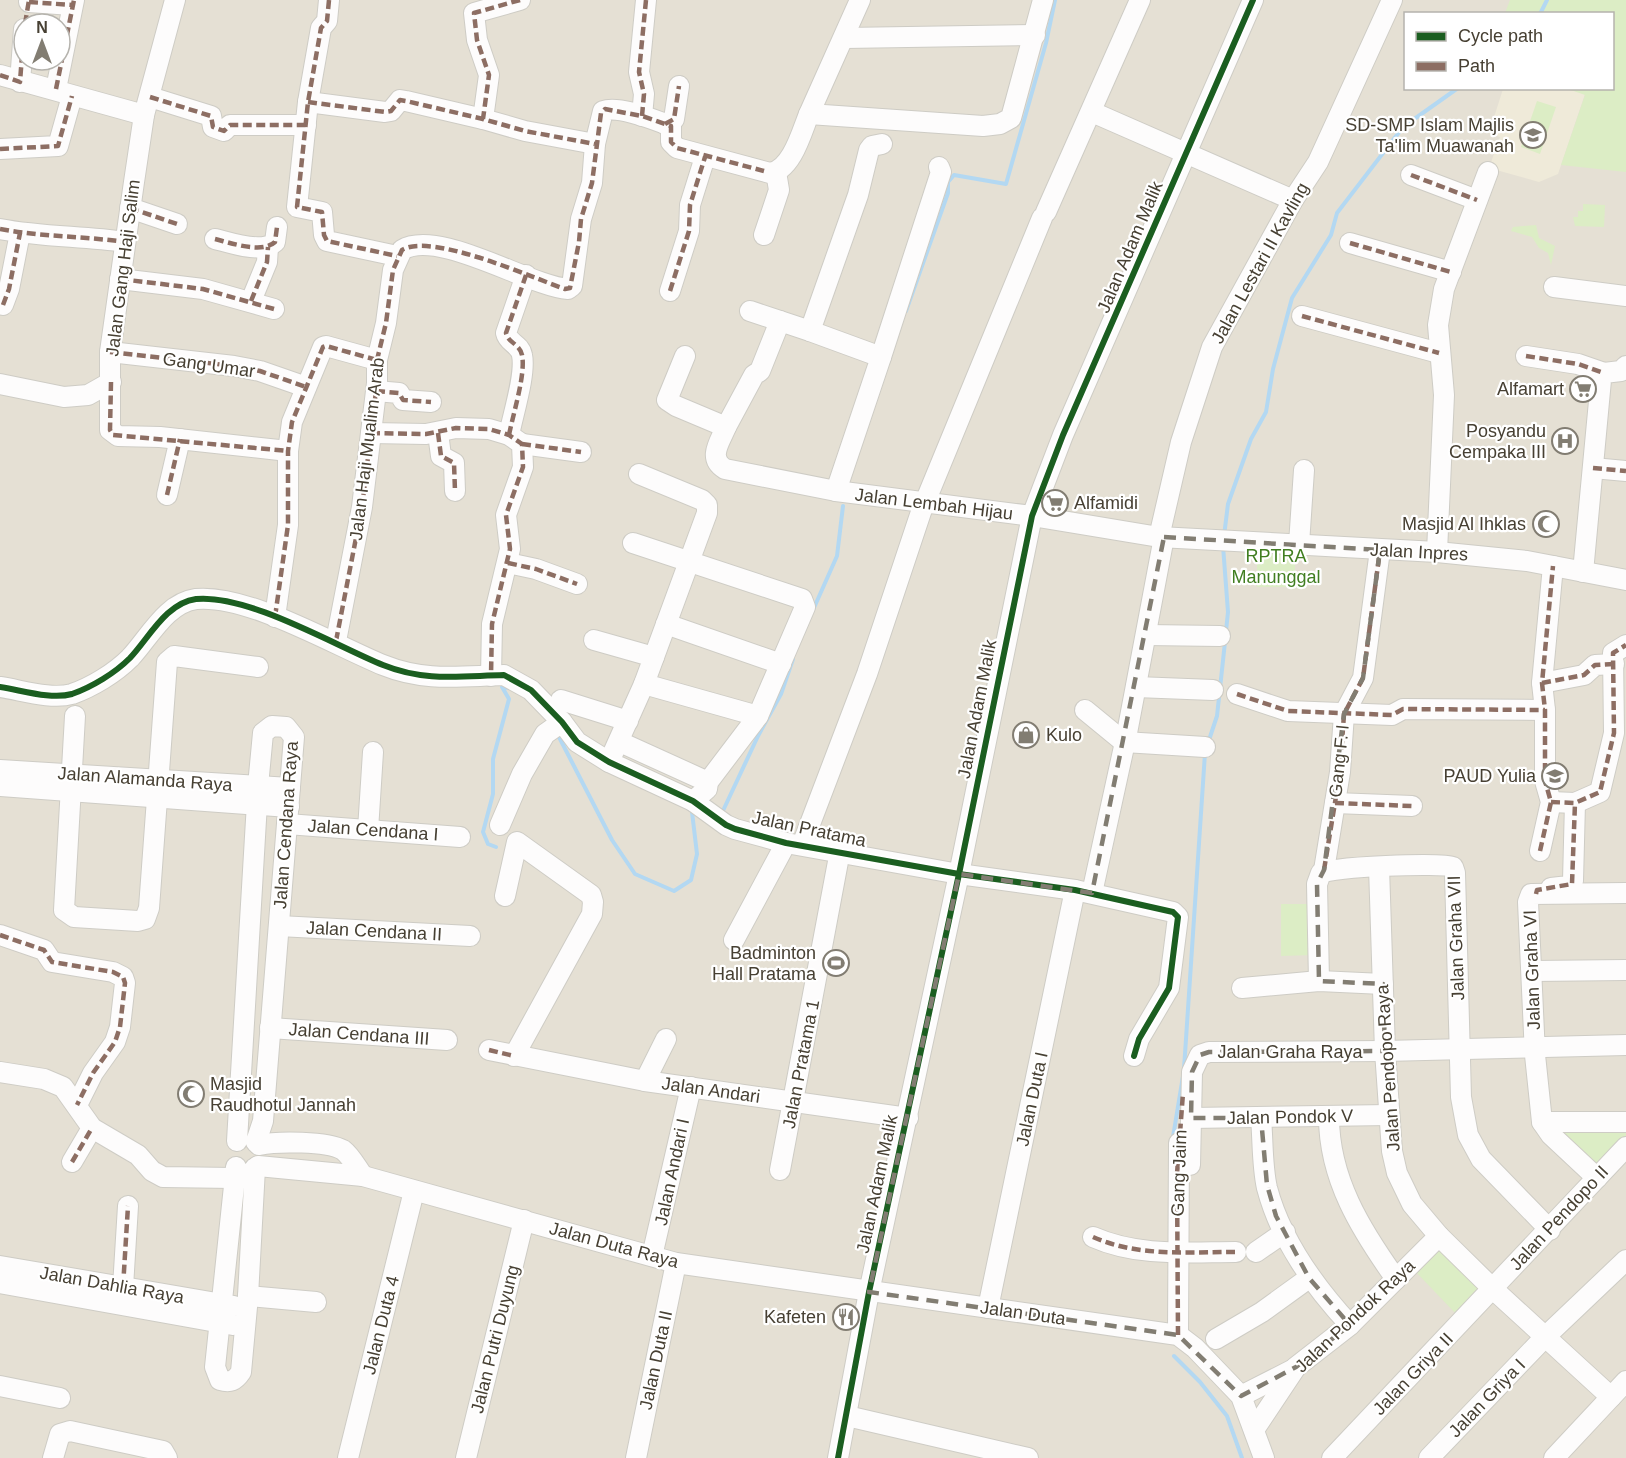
<svg xmlns="http://www.w3.org/2000/svg" width="1626" height="1458" viewBox="0 0 1626 1458" font-family="Helvetica,sans-serif">
<style>
.residential{fill:#e5e0d4;fill-rule:evenodd}
.education{fill:#efead9}
.green{fill:#dcedc5}
.lines{fill:none;stroke-linecap:round;stroke-linejoin:round}
.stream{stroke:#b3d8f2;stroke-width:4}
.minor-casing{stroke:#ceccc5;stroke-width:22}
.minor{stroke:#fdfcfc;stroke-width:20}
.quiet{stroke:#8d6e63;stroke-width:4.5;stroke-dasharray:9 4.5;stroke-linecap:butt}
.cycleway-casing{stroke:#fff;stroke-width:10}
.cycleway{stroke:#1b5e20;stroke-width:6}
.marked{fill:none;stroke:#827d72;stroke-width:4.5;stroke-dasharray:12 8;stroke-linejoin:round}
.labels{text-anchor:middle;dominant-baseline:central;stroke-width:4.5;stroke-linejoin:round;paint-order:stroke}
.poi-label{font-size:18px;fill:#474033;stroke:#fff;text-anchor:end}
.street-label{font-size:18px;fill:#474033;stroke:#fff}
.park-label{font-size:18px;fill:#417e21;stroke:#fff}
</style>
<rect width="100%" height="100%" fill="#f0eee8"/>
<!-- residential -->
<path class="residential" d="M0,0h1626v1458h-1626zM1406,14h206v74h-206zM24,24h36v36h-36z"/>
<!-- education -->
<polygon class="education" points="1503,89 1568,89 1585,94 1558,174 1539,182 1489,168 1500,137 1489,133"/>
<!-- green -->
<g class="green">
<polygon points="1510,0 1626,0 1626,172 1561,165 1585,95 1568,89 1612,88 1612,14 1505,13"/>
<polygon points="1537,101 1556,107 1540,154 1521,147"/>
<polygon points="1583,204 1605,205 1604,227 1575,226 1573,217 1578,217 1578,211 1583,211"/>
<polygon points="1536,225 1539,238 1555,246 1551,265 1548,253 1539,248 1532,237 1511,231 1513,227"/>
<rect x="1257" y="546" width="38" height="41"/>
<polygon points="1281,904 1314,904 1314,955 1281,956"/>
<polygon points="1573,1124 1626,1125 1626,1142 1597,1174 1554,1134"/>
<polygon points="1441,1244 1486,1288 1458,1316 1413,1269"/>
</g>
<g class="lines">
<!-- stream -->
<g class="stream">
<polyline points="1540,14 1547,0"/>
<polyline points="906,311 948,193 948,182 954,175 1006,184 1046,43 1055,0"/>
<polyline points="1224,536 1228,504 1251,439 1266,412 1273,369 1292,298 1331,235 1337,213 1403,127 1458,88"/>
<polyline points="1223,546 1228,612 1226,631"/>
<polyline points="813,610 837,556 843,506"/>
<polyline points="559,737 612,840 635,874 674,891 691,880 697,854 692,812"/>
<polyline points="1208,743 1217,716 1225,642"/>
<polyline points="721,815 758,736 781,694 793,659"/>
<polyline points="496,847 488,844 483,832 493,794 493,759 509,699 502,687 510,688"/>
<polyline points="1184,1069 1205,753"/>
<polyline points="1173,1137 1183,1076"/>
<polyline points="1174,1356 1200,1382 1227,1416 1242,1458"/>
</g>
<defs>
<g id="minor">
<polyline points="175,0 144,115 134,182 110,352 110,430 118,436 160,437 288,451"/>
<polyline points="329,0 327,21 321,28 308,102 297,207 322,212 324,235 327,241 397,256"/>
<polyline points="520,0 474,13 477,40 489,75 483,119 525,131 595,144"/>
<polyline points="860,0 809,114 983,126 1000,124 1011,118 1043,0"/>
<polyline points="29,2 72,5"/>
<polyline points="845,38 1035,35"/>
<polyline points="0,75 144,115"/>
<polyline points="20,82 24,29"/>
<polyline points="56,89 74,0"/>
<polyline points="150,97 211,116 213,127 224,131 230,125 306,125"/>
<polyline points="308,102 385,112 391,111 400,100 406,101 483,119"/>
<polyline points="1092,112 1293,200"/>
<polyline points="642,116 644,94 639,72 646,0"/>
<polyline points="665,124 674,119 679,86"/>
<polyline points="0,149 58,146 72,96"/>
<polyline points="1411,175 1477,200"/>
<polyline points="130,208 177,224"/>
<polyline points="1046,212 1140,0"/>
<path d="M0,229c42,8 83,7 125,13"/>
<polyline points="764,235 779,190 776,172"/>
<path d="M215,239c16,4 47,15 60,3l2,-15"/>
<polyline points="1350,243 1451,272"/>
<polyline points="120,279 203,289 274,309"/>
<polyline points="1554,287 1626,296"/>
<polyline points="670,291 689,231 690,205 705,157"/>
<polyline points="251,301 267,262 268,247"/>
<polyline points="3,305 9,289 20,233"/>
<polyline points="750,311 810,331"/>
<polyline points="1302,316 1439,353"/>
<polyline points="110,352 234,366 260,371 306,387"/>
<path d="M685,356l-18,44 9,6 50,21c-6,15 -19,31 -1,42l111,22 196,25 127,21 278,15 90,9 99,19"/>
<polyline points="1526,356 1578,364 1604,373"/>
<polyline points="881,357 941,172 939,167"/>
<polyline points="0,384 64,397 88,395 111,382"/>
<polyline points="376,391 399,393 403,400 431,402"/>
<polyline points="726,427 754,375 760,371 780,321"/>
<polyline points="371,433 426,434 456,428 489,429 509,435 522,444 523,467 506,515 510,549 492,624 491,676"/>
<polyline points="438,433 441,456 454,463 455,491"/>
<path d="M509,435c4,-21 17,-61 13,-80 -2,-11 -14,-12 -16,-22l20,-58"/>
<polyline points="522,444 581,452"/>
<polyline points="1593,468 1626,471"/>
<polyline points="836,491 881,357 810,331 858,195 869,150 872,146 882,144"/>
<polyline points="167,495 180,439"/>
<polyline points="1159,537 1181,442 1212,347 1293,200 1318,162 1392,0"/>
<polyline points="633,543 802,599 805,607 758,716 708,782 707,789 693,801"/>
<polyline points="1299,544 1304,470"/>
<polyline points="1437,552 1444,395 1438,325 1444,289 1488,172"/>
<polyline points="508,563 536,569 577,584"/>
<polyline points="1583,572 1601,380 1604,373 1621,371 1626,366"/>
<polyline points="275,617 288,525 288,451 292,422 323,347 326,346 377,360"/>
<polyline points="666,624 781,664"/>
<polyline points="1146,635 1220,636"/>
<polyline points="594,640 654,657"/>
<path d="M336,641l26,-134 15,-124v-23l9,-37 7,-53 9,-20c36,-22 127,36 166,39l4,-3 9,-67 11,-36 3,-39 8,-33c16,-6 51,9 68,15v16l6,6 93,25c22,-3 32,-42 39,-59"/>
<polyline points="1542,683 1584,675 1595,665 1614,664"/>
<polyline points="644,684 758,716"/>
<path d="M0,687c21,3 51,13 72,7 20,-7 43,-21 58,-36 19,-20 36,-55 66,-59 52,-5 138,46 187,66 42,17 77,11 121,10l27,15 31,32 15,20 32,20 84,39 33,24 9,4 51,14 173,31 116,16 98,22 5,5 -9,71 -30,51 -5,17"/>
<polyline points="1136,687 1213,690"/>
<polyline points="1237,694 1288,711 1392,715 1403,709 1545,710"/>
<polyline points="561,700 628,721"/>
<polyline points="1085,710 1124,742 1205,747"/>
<polyline points="75,716 64,910 74,917 138,921 145,919 149,908 167,662 174,656 258,667"/>
<polyline points="620,742 708,782"/>
<polyline points="609,762 644,684 707,513 707,505 702,500 639,474"/>
<polyline points="0,770 290,788"/>
<polyline points="0,786 289,807"/>
<polyline points="1551,802 1575,803 1600,792 1614,733 1613,653 1626,645"/>
<polyline points="1335,803 1412,806"/>
<polyline points="287,824 460,837"/>
<polyline points="500,825 522,774 545,734 562,722"/>
<polyline points="368,830 373,752"/>
<polyline points="802,845 867,674 921,512 1042,218"/>
<polyline points="1540,851 1551,802 1545,781 1545,710 1542,683 1553,566"/>
<polyline points="1379,867 1385,1051 1392,1151 1397,1173 1412,1204 1439,1236 1493,1289 1611,1397"/>
<polyline points="1324,870 1340,772 1344,714 1363,678 1380,550"/>
<polyline points="1551,888 1569,886 1573,881 1575,803"/>
<polyline points="1092,893 1127,733 1164,537"/>
<polyline points="505,896 517,842 591,895 593,902 592,914 514,1056"/>
<polyline points="279,926 470,936"/>
<polyline points="0,935 44,950 52,962 113,972 123,977 125,983 120,1027 115,1042 93,1073 77,1105"/>
<polyline points="734,940 786,843"/>
<polyline points="1533,971 1626,970"/>
<path d="M1319,981l-2,-97 4,-11c8,-6 122,-11 132,-6l2,6 6,224 7,38 13,24 69,71"/>
<polyline points="1242,988 1319,981 1383,984"/>
<polyline points="270,1028 447,1040"/>
<polyline points="489,1050 645,1081 908,1118"/>
<polyline points="0,1072 44,1079 63,1087 92,1128 138,1155 152,1171 163,1177 233,1178"/>
<polyline points="645,1081 666,1039"/>
<path d="M1329,1117c0,62 32,113 67,162"/>
<polyline points="1191,1118 1389,1115"/>
<path d="M1261,1118c2,23 1,48 6,70 14,53 47,98 83,137"/>
<polyline points="1542,1122 1626,1122"/>
<polyline points="237,1141 258,786 263,733 272,726 286,727 294,737 263,1121 256,1142"/>
<path d="M259,1145c18,-4 68,-4 84,5 8,6 14,18 20,26"/>
<polyline points="72,1162 92,1128"/>
<polyline points="1190,1165 1192,1072 1200,1055 1209,1052 1385,1051 1626,1045"/>
<polyline points="258,1166 363,1176 676,1263 1178,1335 1195,1348 1241,1396 1264,1458"/>
<path d="M236,1167l-21,200 5,13c10,3 15,1 21,-8l7,-76 7,-128"/>
<polyline points="780,1170 840,851"/>
<polyline points="1597,1178 1551,1135 1542,1122 1535,1055 1528,902 1531,894 1626,893"/>
<path d="M1093,1237c45,20 95,15 143,15"/>
<polyline points="1256,1252 1285,1232"/>
<polyline points="652,1256 691,1087"/>
<polyline points="0,1266 234,1306"/>
<polyline points="0,1283 233,1325"/>
<polyline points="123,1287 128,1206"/>
<polyline points="248,1296 316,1302"/>
<polyline points="988,1308 1075,890"/>
<polyline points="1178,1335 1179,1143"/>
<polyline points="1216,1339 1262,1312 1309,1278"/>
<polyline points="0,1386 60,1398"/>
<polyline points="1241,1396 1294,1369"/>
<polyline points="847,1416 1028,1458"/>
<polyline points="1254,1430 1296,1367 1350,1325 1439,1236"/>
<polyline points="53,1458 60,1434 70,1431 163,1451 167,1458"/>
<polyline points="348,1458 414,1191"/>
<polyline points="466,1458 524,1220"/>
<polyline points="636,1458 676,1263"/>
<polyline points="838,1458 869,1292 959,874 1032,516 1063,435 1253,0"/>
<polyline points="1332,1458 1626,1147"/>
<polyline points="1429,1458 1545,1337 1626,1260"/>
<polyline points="1554,1458 1626,1381"/>
</g>
</defs>
<!-- minor casing -->
<use href="#minor" class="minor-casing"/>
<!-- minor -->
<use href="#minor" class="minor"/>
<!-- quiet -->
<g class="quiet">
<polyline points="329,0 327,21 321,28 308,102 297,207 322,212 324,235 327,241 397,256"/>
<polyline points="520,0 474,13 477,40 489,75 483,119 525,131 595,144"/>
<polyline points="29,2 72,5"/>
<polyline points="25,24 29,0"/>
<polyline points="0,75 20,82 24,29"/>
<polyline points="56,89 74,0"/>
<polyline points="150,97 211,116 213,127 224,131 230,125 306,125"/>
<polyline points="308,102 385,112 391,111 400,100 406,101 483,119"/>
<polyline points="642,116 644,94 639,72 646,0"/>
<polyline points="665,124 674,119 679,86"/>
<polyline points="0,149 58,146 72,96"/>
<polyline points="1411,175 1477,200"/>
<polyline points="130,208 177,224"/>
<path d="M0,229c42,8 83,7 125,13"/>
<path d="M215,239c16,4 47,15 60,3l2,-15"/>
<polyline points="1350,243 1451,272"/>
<polyline points="120,279 203,289 274,309"/>
<polyline points="670,291 689,231 690,205 705,157"/>
<polyline points="251,301 267,262 268,247"/>
<polyline points="3,305 9,289 20,233"/>
<polyline points="1302,316 1439,353"/>
<polyline points="110,352 234,366 260,371 306,387"/>
<polyline points="1526,356 1578,364 1604,373"/>
<polyline points="111,382 110,430 113,435 288,451"/>
<polyline points="376,391 399,393 403,400 431,402"/>
<polyline points="371,433 426,434 456,428 489,429 509,435 522,444 523,467 506,515 510,549 492,624 491,676"/>
<polyline points="438,433 441,456 454,463 455,491"/>
<path d="M509,435c4,-21 17,-61 13,-80 -2,-11 -14,-12 -16,-22l20,-58"/>
<polyline points="522,444 581,452"/>
<polyline points="1593,468 1626,471"/>
<polyline points="167,495 180,439"/>
<polyline points="508,563 536,569 577,584"/>
<polyline points="275,617 288,525 288,451 292,422 323,347 326,346 377,360"/>
<path d="M336,641l26,-134 15,-124v-23l9,-37 7,-53 9,-20c29,-18 131,28 163,39l5,-1 9,-46 2,-23 11,-36 9,-70 4,-4 37,7 29,10v16l6,6 87,23"/>
<polyline points="1542,683 1584,675 1595,665 1614,664"/>
<polyline points="1237,694 1288,711 1392,715 1403,709 1545,710"/>
<polyline points="1551,802 1575,803 1600,792 1614,733 1613,653 1626,645"/>
<polyline points="1335,803 1412,806"/>
<polyline points="1540,851 1551,802 1545,781 1545,710 1542,683 1553,566"/>
<polyline points="1324,870 1340,772 1344,714 1363,678 1380,550"/>
<polyline points="1536,894 1537,890 1572,884 1575,803"/>
<polyline points="0,935 44,950 52,962 113,972 123,977 125,983 120,1027 115,1042 93,1073 77,1105"/>
<polyline points="489,1050 514,1056"/>
<polyline points="72,1162 92,1128"/>
<path d="M1093,1237c45,20 95,15 143,15"/>
<polyline points="123,1287 128,1206"/>
<polyline points="1178,1335 1177,1174 1183,1093"/>
</g>
<defs>
<g id="cycleway">
<path d="M0,687c21,3 51,13 72,7 20,-7 43,-21 58,-36 19,-20 36,-55 66,-59 52,-5 138,46 187,66 42,17 77,11 121,10l27,15 31,32 15,20 32,20 84,39 33,24 9,4 51,14 173,31 116,16 98,22 5,5 -9,71 -30,51 -5,17"/>
<polyline points="838,1458 869,1292 959,874 1032,516 1063,435 1253,0"/>
</g>
</defs>
<!-- cycleway casing -->
<use href="#cycleway" class="cycleway-casing"/>
<!-- cycleway -->
<use href="#cycleway" class="cycleway"/>
</g>
<!-- marked area -->
<path class="marked" d="M1164,537l216,13 -17,128 -19,36 -20,156 -7,14 2,97 64,3 2,67 -176,1 -9,3 -8,17 -1,46h70l6,67 9,31 33,62 41,47 -54,42 -55,29 -63,-61 -309,-43 90,-418 133,19z"/>
<!-- icons -->
<defs>
<symbol id="school-ring" viewBox="-11 -11 22 22"><circle r="9.5" fill="#fff" stroke="#827d72" stroke-width="1.5"/><path d="M0-5L7-2L0 1L-7-2ZM-4 1L0 2.5L4 1V4Q0 6-4 4Z" fill="#827d72"/></symbol>
<symbol id="supermarket-ring" viewBox="-11 -11 22 22"><circle r="9.5" fill="#fff" stroke="#827d72" stroke-width="1.5"/><path d="M-6-5.5h2.5l.6 2H6L4.5 2H-2.5L-4.4-4H-6ZM-1.5 3.2a1.3 1.3 0 1 0 .1 0ZM3 3.2a1.3 1.3 0 1 0 .1 0Z" fill="#827d72"/></symbol>
<symbol id="hospital-ring" viewBox="-11 -11 22 22"><circle r="9.5" fill="#fff" stroke="#827d72" stroke-width="1.5"/><path d="M-5-5h3v3.5h4V-5h3V5h-3V1.5h-4V5h-3Z" fill="#827d72"/></symbol>
<symbol id="mosque-ring" viewBox="-11 -11 22 22"><circle r="9.5" fill="#fff" stroke="#827d72" stroke-width="1.5"/><path d="M3.5-4.9A6 6 0 1 0 3.5 4.9A5 5 0 1 1 3.5-4.9Z" fill="#827d72"/></symbol>
<symbol id="shop-ring" viewBox="-11 -11 22 22"><circle r="9.5" fill="#fff" stroke="#827d72" stroke-width="1.5"/><path d="M-5-2.5h2.3a2.7 3.5 0 0 1 5.4 0H5L5.5 6h-11ZM-1.5-2.5h3a1.5 2.3 0 0 0-3 0Z" fill="#827d72"/></symbol>
<symbol id="stadium-ring" viewBox="-11 -11 22 22"><circle r="9.5" fill="#fff" stroke="#827d72" stroke-width="1.5"/><path d="M0-5a6.5 5 0 1 0 0 10a6.5 5 0 1 0 0-10ZM-3.5-1.8h7v3.6h-7Z" fill="#827d72"/></symbol>
<symbol id="restaurant-ring" viewBox="-11 -11 22 22"><circle r="9.5" fill="#fff" stroke="#827d72" stroke-width="1.5"/><path d="M-5-6h1v4h1v-4h1v4h1v-4h1v5L-1.5 .5V6h-2V.5L-5-1ZM5-6V6H3V1.5H1.5Q1.5-4 5-6Z" fill="#827d72"/></symbol>
</defs>
<g fill-rule="evenodd">
<use href="#school-ring" x="1518" y="120" width="30" height="30"/>
<use href="#supermarket-ring" x="1568" y="374" width="30" height="30"/>
<use href="#hospital-ring" x="1550" y="426" width="30" height="30"/>
<use href="#supermarket-ring" x="1040" y="488" width="30" height="30"/>
<use href="#mosque-ring" x="1531" y="509" width="30" height="30"/>
<use href="#shop-ring" x="1011" y="720" width="30" height="30"/>
<use href="#school-ring" x="1540" y="761" width="30" height="30"/>
<use href="#stadium-ring" x="821" y="948" width="30" height="30"/>
<use href="#mosque-ring" x="176" y="1079" width="30" height="30"/>
<use href="#restaurant-ring" x="831" y="1302" width="30" height="30"/>
</g>
<g class="labels">
<!-- poi labels -->
<g class="poi-label">
<text x="1514" y="125">SD-SMP Islam Majlis<tspan x="1514" dy="21">Ta'lim Muawanah</tspan></text>
<text x="1564" y="389">Alfamart</text>
<text x="1546" y="431">Posyandu<tspan x="1546" dy="21">Cempaka III</tspan></text>
<text x="1074" y="503" text-anchor="start">Alfamidi</text>
<text x="1526" y="524">Masjid Al Ihklas</text>
<text x="1046" y="735" text-anchor="start">Kulo</text>
<text x="1536" y="776">PAUD Yulia</text>
<text x="816" y="953">Badminton<tspan x="816" dy="21">Hall Pratama</tspan></text>
<text x="210" y="1084" text-anchor="start">Masjid<tspan x="210" dy="21">Raudhotul Jannah</tspan></text>
<text x="826" y="1317">Kafeten</text>
</g>
<!-- street labels -->
<g class="street-label">
<text transform="translate(1130 247) rotate(-67)">Jalan Adam Malik</text>
<text transform="translate(1260 263) rotate(-61)">Jalan Lestari II Kavling</text>
<text transform="translate(123 268) rotate(-83)">Jalan Gang Haji Salim</text>
<text transform="translate(209 365) rotate(8)">Gang Umar</text>
<text transform="translate(367 449) rotate(-83)">Jalan Haji Mualim Arab</text>
<text transform="translate(934 504) rotate(7)">Jalan Lembah Hijau</text>
<text transform="translate(1419 552) rotate(3)">Jalan Inpres</text>
<text transform="translate(977 709) rotate(-79)">Jalan Adam Malik</text>
<text transform="translate(1339 761) rotate(-84)">Gang F. I</text>
<text transform="translate(145 779) rotate(4)">Jalan Alamanda Raya</text>
<text transform="translate(286 825) rotate(-86)">Jalan Cendana Raya</text>
<text transform="translate(809 829) rotate(12)">Jalan Pratama</text>
<text transform="translate(373 830) rotate(4)">Jalan Cendana I</text>
<text transform="translate(374 931) rotate(3)">Jalan Cendana II</text>
<text transform="translate(1456 938) rotate(-92)">Jalan Graha VII</text>
<text transform="translate(1532 970) rotate(-92)">Jalan Graha VI</text>
<text transform="translate(359 1034) rotate(4)">Jalan Cendana III</text>
<text x="1290" y="1052">Jalan Graha Raya</text>
<text transform="translate(801 1064) rotate(-79)">Jalan Pratama 1</text>
<text transform="translate(1388 1068) rotate(-94)">Jalan Pendopo Raya</text>
<text transform="translate(711 1090) rotate(8)">Jalan Andari</text>
<text transform="translate(1032 1099) rotate(-78)">Jalan Duta I</text>
<text transform="translate(1290 1117) rotate(-1)">Jalan Pondok V</text>
<text transform="translate(672 1172) rotate(-78)">Jalan Andari I</text>
<text transform="translate(1179 1173) rotate(-88)">Gang Jaim</text>
<text transform="translate(877 1184) rotate(-78)">Jalan Adam Malik</text>
<text transform="translate(1559 1218) rotate(-47)">Jalan Pendopo II</text>
<text transform="translate(614 1245) rotate(15)">Jalan Duta Raya</text>
<text transform="translate(112 1285) rotate(10)">Jalan Dahlia Raya</text>
<text transform="translate(1023 1313) rotate(8)">Jalan Duta</text>
<text transform="translate(1355 1316) rotate(-43)">Jalan Pondok Raya</text>
<text transform="translate(381 1325) rotate(-76)">Jalan Duta 4</text>
<text transform="translate(495 1339) rotate(-76)">Jalan Putri Duyung</text>
<text transform="translate(656 1360) rotate(-78)">Jalan Duta II</text>
<text transform="translate(1413 1374) rotate(-46)">Jalan Griya II</text>
<text transform="translate(1487 1398) rotate(-46)">Jalan Griya I</text>
</g>
<!-- park labels -->
<g class="park-label">
<text x="1276" y="556">RPTRA<tspan x="1276" dy="21">Manunggal</tspan></text>
</g>
</g>
<!-- legend -->
<rect x="1404" y="12" width="210" height="78" fill="#ffffff" stroke="#b5b3ad" stroke-width="1.5"/>
<rect x="1416" y="32" width="30" height="9" fill="#1b5e20" stroke="#b5b3ad" stroke-width="1.5"/>
<text x="1458" y="42" font-size="18" fill="#474033">Cycle path</text>
<rect x="1416" y="62" width="30" height="9" fill="#8d6e63" stroke="#b5b3ad" stroke-width="1.5"/>
<text x="1458" y="72" font-size="18" fill="#474033">Path</text>
<!-- north arrow -->
<g transform="translate(42 42)"><circle r="28" fill="#ffffff" stroke="#b5b3ad" stroke-width="1.5"/>
<path d="M0-4.5L10 22L0 15L-10 22Z" fill="#827d72"/>
<text y="-9" font-size="16" font-weight="bold" text-anchor="middle" fill="#474033">N</text>
</g>
</svg>
